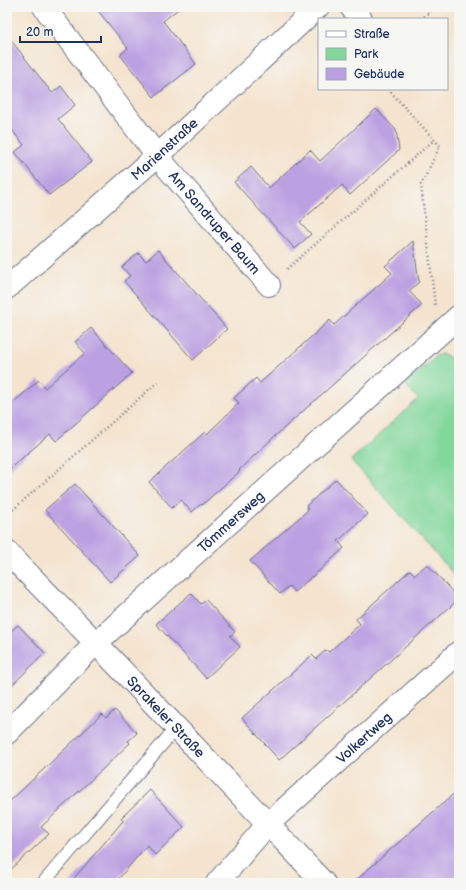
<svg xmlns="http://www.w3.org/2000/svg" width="466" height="890" viewBox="0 0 466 890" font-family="'Balsamiq Sans',sans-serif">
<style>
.green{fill:#82d79b;stroke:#4e837c}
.building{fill:#bca1e2}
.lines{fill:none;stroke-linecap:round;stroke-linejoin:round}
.lane-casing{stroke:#676e86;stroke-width:14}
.street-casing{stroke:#676e86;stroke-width:24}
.secondary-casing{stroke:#676e86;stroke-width:24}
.path{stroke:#676e86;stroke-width:2.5;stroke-dasharray:1 3;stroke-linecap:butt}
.lane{stroke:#fff;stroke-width:12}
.street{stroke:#fff;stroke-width:22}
.secondary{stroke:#fff;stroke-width:22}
.labels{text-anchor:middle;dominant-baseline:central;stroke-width:4;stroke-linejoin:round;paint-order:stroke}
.street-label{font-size:14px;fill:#1b2f5e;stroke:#f6f6f2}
</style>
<rect width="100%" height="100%" fill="#f6f6f2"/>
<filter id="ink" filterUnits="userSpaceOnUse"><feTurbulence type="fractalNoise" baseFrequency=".025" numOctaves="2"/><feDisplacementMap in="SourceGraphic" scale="8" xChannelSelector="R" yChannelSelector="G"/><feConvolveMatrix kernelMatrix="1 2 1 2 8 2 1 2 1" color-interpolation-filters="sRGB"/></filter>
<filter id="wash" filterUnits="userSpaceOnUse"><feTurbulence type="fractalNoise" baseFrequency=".012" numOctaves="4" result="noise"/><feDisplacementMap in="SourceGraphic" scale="16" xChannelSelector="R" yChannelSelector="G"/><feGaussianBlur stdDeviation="0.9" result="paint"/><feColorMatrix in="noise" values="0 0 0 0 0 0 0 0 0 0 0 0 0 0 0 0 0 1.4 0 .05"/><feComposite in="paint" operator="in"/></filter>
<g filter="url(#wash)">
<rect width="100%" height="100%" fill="#f4e4cf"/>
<!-- green -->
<polygon class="green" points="442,354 448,356 459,368 459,580 351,460 418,399 405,384 436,356"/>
<g id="blocks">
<!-- building -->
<g class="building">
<polygon points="95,7 181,7 163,21 196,64 154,97 120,55 128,48"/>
<polygon points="7,35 52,93 61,86 75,105 58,119 92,162 49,195 15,152 24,145 7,124"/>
<polygon points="376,109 396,130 399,150 350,195 342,185 300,222 311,234 295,249 234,182 251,167 269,188 310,150 320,161"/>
<polygon points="413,241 419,282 409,291 422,305 274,437 239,470 240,471 202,505 201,504 192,512 181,500 172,508 149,482 205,432 207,434 239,403 234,398 256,378 260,383 330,320 334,325 392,273 385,266"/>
<polygon points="158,250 227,329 193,360 124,281 130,276 122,267 138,253 146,261"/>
<polygon points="91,328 132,373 56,441 50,434 7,471 7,408 39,380 45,388 85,353 75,342"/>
<polygon points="336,479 368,514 338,541 344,548 320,570 294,592 289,586 280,594 250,561 308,510 306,506"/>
<polygon points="75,484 140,556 110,582 45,510"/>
<polygon points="427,564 459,599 279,760 242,718 312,655 316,659 326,650 329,652 360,624 356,619 410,570 415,575"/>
<polygon points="191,593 201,604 206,600 216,611 235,632 230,636 240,647 206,678 156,624"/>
<polygon points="18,625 45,653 7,690 7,635"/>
<polygon points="115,710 137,733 128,741 130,743 108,764 41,827 49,834 7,873 7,804 102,714 106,718"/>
<polygon points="459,789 459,883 353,883"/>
<polygon points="150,790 184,827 155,855 147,845 115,883 70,883 123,821 121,818"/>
</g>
</g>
</g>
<g filter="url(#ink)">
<use href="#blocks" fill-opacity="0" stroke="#676e86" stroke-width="1"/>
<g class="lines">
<defs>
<polyline id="lane" points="43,883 176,728"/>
<g id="street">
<path id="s1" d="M44,7l113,149 112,129"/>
<polyline points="351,7 361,19"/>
<path id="s2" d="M7,288l150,-132 161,-149"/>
<path id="s3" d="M7,733l89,-90 363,-327"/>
<path id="s4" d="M217,883l51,-59 191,-172"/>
</g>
<g id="secondary">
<path id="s5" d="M7,552l89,91 228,240"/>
</g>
</defs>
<!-- lane casing -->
<use href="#lane" class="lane-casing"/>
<!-- street casing -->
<use href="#street" class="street-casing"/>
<!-- secondary casing -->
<use href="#secondary" class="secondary-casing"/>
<!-- path -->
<g class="path">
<polyline points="421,19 436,7"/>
<polyline points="388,89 440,146 421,185 435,305"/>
<polyline points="287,269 434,140"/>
<polyline points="455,354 459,358"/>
<polyline points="7,515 159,381"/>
</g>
<!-- lane -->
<use href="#lane" class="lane"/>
<!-- street -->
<use href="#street" class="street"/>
<!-- secondary -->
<use href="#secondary" class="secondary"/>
</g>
</g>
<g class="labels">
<!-- street labels -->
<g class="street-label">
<text stroke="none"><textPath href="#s2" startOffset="210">Marienstraße</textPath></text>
<text stroke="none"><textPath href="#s1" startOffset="275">Am Sandruper Baum</textPath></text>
<text stroke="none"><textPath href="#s3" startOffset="308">Tömmersweg</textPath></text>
<text stroke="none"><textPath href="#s5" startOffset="229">Sprakeler Straße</textPath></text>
<text stroke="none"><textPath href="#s4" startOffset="207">Volkertweg</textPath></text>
</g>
</g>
<!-- margin -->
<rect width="466" height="890" fill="none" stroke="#f6f6f2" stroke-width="24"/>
<!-- legend -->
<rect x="318" y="18" width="130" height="72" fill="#f6f6f2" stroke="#9ea6b7"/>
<rect x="326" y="31" width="20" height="6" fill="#ffffff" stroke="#9ea6b7"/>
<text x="354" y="38" font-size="12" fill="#1b2f5e">Straße</text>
<rect x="326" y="48" width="20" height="12" fill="#82d79b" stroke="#9ea6b7"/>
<text x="354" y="58" font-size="12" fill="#1b2f5e">Park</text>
<rect x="326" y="68" width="20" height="12" fill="#bca1e2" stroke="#9ea6b7"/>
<text x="354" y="78" font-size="12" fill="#1b2f5e">Gebäude</text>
<!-- scale -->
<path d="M20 36v6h81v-6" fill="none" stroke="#1b2f5e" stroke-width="2"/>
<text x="26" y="36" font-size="12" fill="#1b2f5e" stroke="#f6f6f2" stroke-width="3" paint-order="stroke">20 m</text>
</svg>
